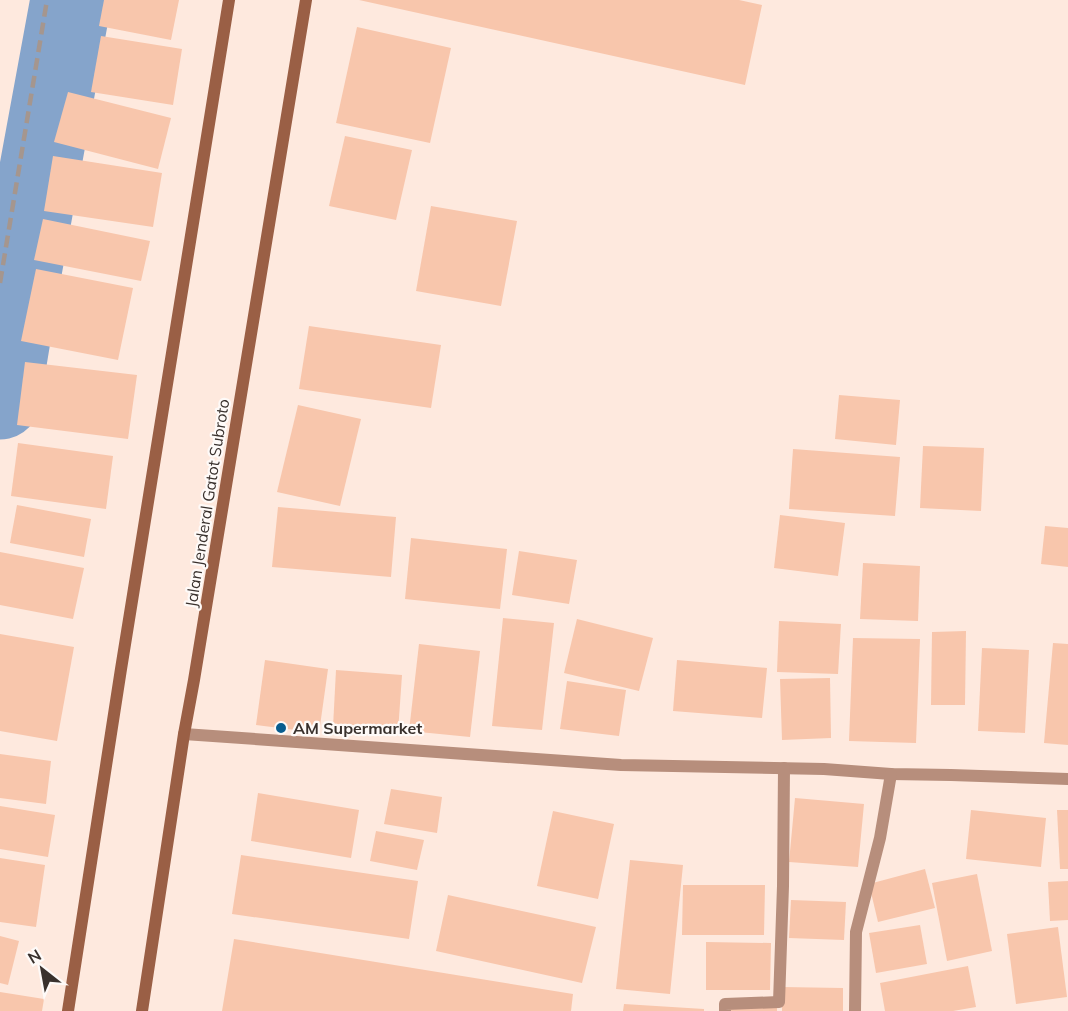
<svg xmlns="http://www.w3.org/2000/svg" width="1068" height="1011" viewBox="0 0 1068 1011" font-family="Mulish,sans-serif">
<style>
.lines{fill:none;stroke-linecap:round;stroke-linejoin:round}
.river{stroke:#85a4cb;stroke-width:81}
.building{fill:#f8c6ac}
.street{stroke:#b78e7c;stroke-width:12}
.secondary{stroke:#9a5f45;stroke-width:12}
.rail{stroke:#a5968e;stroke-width:4.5;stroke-dasharray:12 6;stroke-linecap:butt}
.poi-dot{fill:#095d8f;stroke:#fefaf8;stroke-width:2}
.labels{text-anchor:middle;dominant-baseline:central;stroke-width:4.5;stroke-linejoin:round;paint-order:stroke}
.street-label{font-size:16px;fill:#39312d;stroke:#fefaf8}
.poi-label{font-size:16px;font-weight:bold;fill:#39312d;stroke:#fefaf8;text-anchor:start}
</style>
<rect width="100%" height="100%" fill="#fee9de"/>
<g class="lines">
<!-- river -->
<polyline class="river" points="0,399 21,272 71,0"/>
</g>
<!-- building -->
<g class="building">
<polygon points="104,0 179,0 171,40 99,26"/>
<polygon points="359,0 739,0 762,5 745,85"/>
<polygon points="357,27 451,48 430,143 336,123"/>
<polygon points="101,36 182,49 173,105 91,92"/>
<polygon points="68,92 171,118 158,169 54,142"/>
<polygon points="345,136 412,150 396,220 329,206"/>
<polygon points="53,156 162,173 153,227 44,211"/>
<polygon points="431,206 517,221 501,306 416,291"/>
<polygon points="43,219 150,241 141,281 34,260"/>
<polygon points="36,269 133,288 118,360 21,341"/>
<polygon points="309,326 441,345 431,408 299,389"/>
<polygon points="25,362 137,375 128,439 17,425"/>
<polygon points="839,395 900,400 896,445 835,439"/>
<polygon points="298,405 361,419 340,506 277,492"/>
<polygon points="18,443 113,456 106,509 11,496"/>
<polygon points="923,446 984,448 981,511 920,508"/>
<polygon points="793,449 900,457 895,516 789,509"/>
<polygon points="17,505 91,519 84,557 10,543"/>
<polygon points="278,507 396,517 391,577 272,567"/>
<polygon points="780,515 845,523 838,576 774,568"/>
<polygon points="1045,526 1068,528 1068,567 1041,564"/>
<polygon points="411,538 507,549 500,609 405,599"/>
<polygon points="519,551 577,560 569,604 512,595"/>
<polygon points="0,552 84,568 73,619 0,605"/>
<polygon points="863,563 920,566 918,621 860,619"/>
<polygon points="503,618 554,623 542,730 492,726"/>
<polygon points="577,619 653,638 639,691 564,673"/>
<polygon points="779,621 841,624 838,674 777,672"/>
<polygon points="966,631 965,705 931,705 932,632"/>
<polygon points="0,634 74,647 57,741 0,731"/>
<polygon points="853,638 920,639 916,743 849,741"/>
<polygon points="1053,643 1068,644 1068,745 1044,743"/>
<polygon points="419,644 480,651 470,737 409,731"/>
<polygon points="982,648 1029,650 1025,733 978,731"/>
<polygon points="265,660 328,669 319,733 256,725"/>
<polygon points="677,660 767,668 762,718 673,711"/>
<polygon points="336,670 402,675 398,732 333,727"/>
<polygon points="830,678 831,738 782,740 780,679"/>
<polygon points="567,681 626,690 619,736 560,729"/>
<polygon points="0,754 51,761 46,804 0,798"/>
<polygon points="391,789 442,797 437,833 384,824"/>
<polygon points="258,793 359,810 351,858 251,841"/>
<polygon points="795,798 864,804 858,867 789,862"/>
<polygon points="0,806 55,815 48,857 0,849"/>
<polygon points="971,810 1046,818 1041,867 966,859"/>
<polygon points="1057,810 1068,810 1068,869 1060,869"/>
<polygon points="553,811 614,824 598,899 537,886"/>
<polygon points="376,831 424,840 417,870 370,861"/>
<polygon points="241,855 418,881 409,939 232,914"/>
<polygon points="0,858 45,865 36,927 0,922"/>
<polygon points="630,860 683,865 670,994 616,989"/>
<polygon points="925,869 935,908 878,922 869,884"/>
<polygon points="977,874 992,951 947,961 932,883"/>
<polygon points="1068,881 1068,920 1050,921 1048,882"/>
<polygon points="683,885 765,885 764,935 682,935"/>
<polygon points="448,895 596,927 582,983 436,951"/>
<polygon points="791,900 846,902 844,940 789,938"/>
<polygon points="920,925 927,964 876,973 869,933"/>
<polygon points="1058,927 1067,997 1016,1004 1007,934"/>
<polygon points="0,936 19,941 8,985 0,983"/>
<polygon points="234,939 573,994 571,1011 222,1011"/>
<polygon points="706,942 771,943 770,990 706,990"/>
<polygon points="968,966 976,1007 953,1011 885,1011 880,983"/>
<polygon points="782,987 843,988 843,1011 782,1011"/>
<polygon points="0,992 44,999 42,1011 0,1011"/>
<polygon points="624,1004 704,1009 704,1011 623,1011"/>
<polygon points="777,1007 777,1011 729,1011 729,1008"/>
</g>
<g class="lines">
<!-- street -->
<g class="street">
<polyline points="184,734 621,765 824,769 891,774 951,775 1068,779"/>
<polyline points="725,1011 725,1004 779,1002 783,886 784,768"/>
<polyline points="855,1011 856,932 880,838 891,774"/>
</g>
<!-- secondary -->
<g class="secondary">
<polyline points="68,1011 121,669 229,0"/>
<polyline points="142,1011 184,734 194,680 306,0"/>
</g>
<!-- rail -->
<polyline class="rail" points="0,283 47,0"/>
</g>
<!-- markers -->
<circle class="poi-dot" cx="281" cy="728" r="6"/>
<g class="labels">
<!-- street labels -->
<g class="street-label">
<text transform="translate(207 503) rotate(-81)">Jalan Jenderal Gatot Subroto</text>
</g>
<!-- poi labels -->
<g class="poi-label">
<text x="293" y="728">AM Supermarket</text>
</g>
</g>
<!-- north arrow -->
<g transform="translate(42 969) rotate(329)" stroke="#fefaf8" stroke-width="4.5" paint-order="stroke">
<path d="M0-4.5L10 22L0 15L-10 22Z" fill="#39312d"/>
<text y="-9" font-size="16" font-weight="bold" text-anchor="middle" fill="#39312d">N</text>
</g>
</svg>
